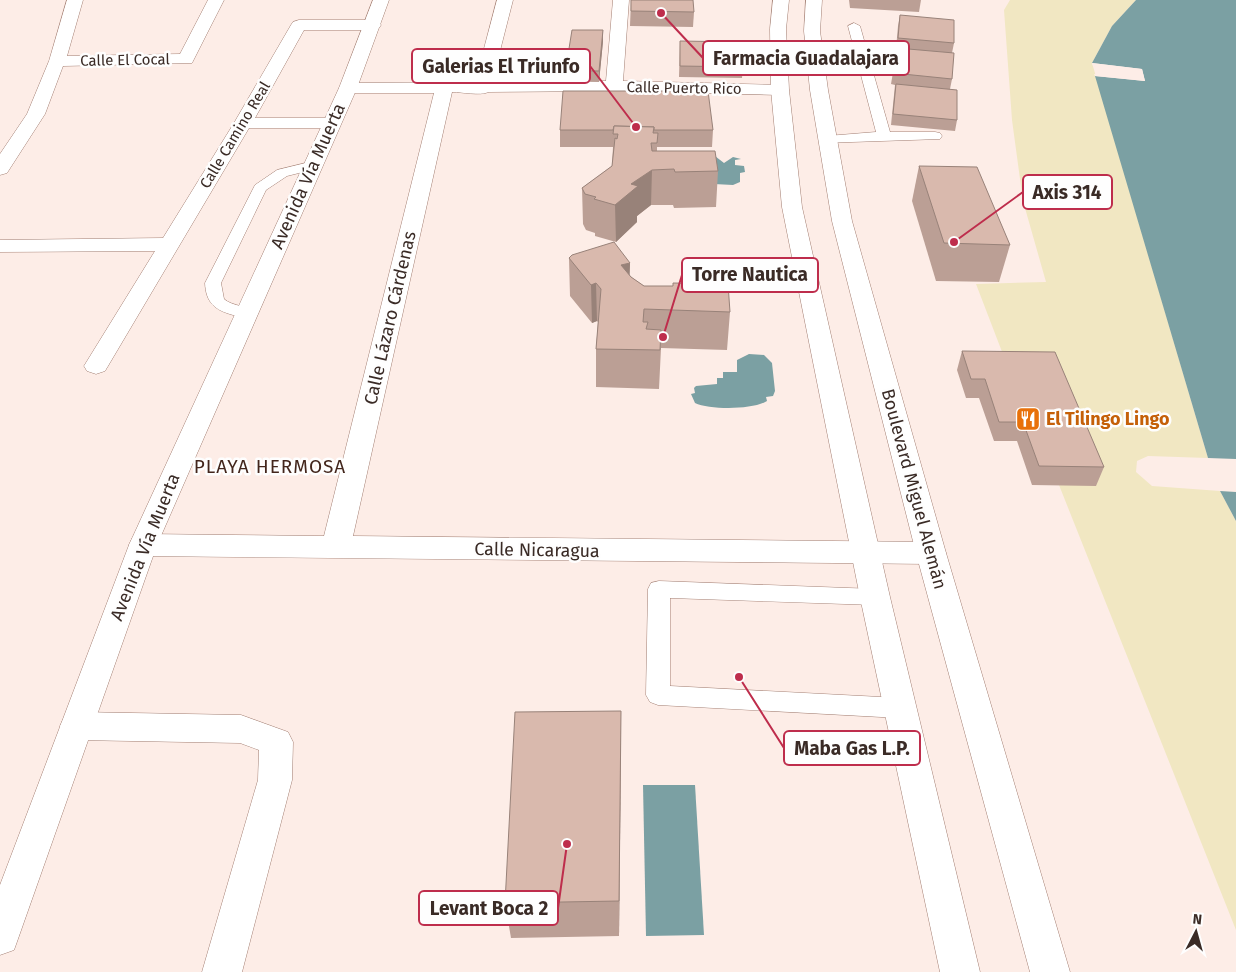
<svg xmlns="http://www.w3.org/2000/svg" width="1236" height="972" viewBox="0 0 1236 972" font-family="'Fira Sans',sans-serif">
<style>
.sand{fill:#f1e7c2}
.water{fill:#7ba0a3}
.pier{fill:#fdede7}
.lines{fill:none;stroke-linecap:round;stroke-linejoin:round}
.lane-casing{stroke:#a37f73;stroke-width:1}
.street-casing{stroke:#a37f73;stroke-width:1}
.secondary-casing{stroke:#a37f73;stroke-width:1}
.primary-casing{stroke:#a37f73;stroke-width:1}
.lane{fill:#fff;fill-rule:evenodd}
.street{fill:#fff;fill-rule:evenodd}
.secondary{fill:#fff;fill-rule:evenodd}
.primary{fill:#fff;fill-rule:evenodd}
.wall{fill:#bb9f95}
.shaded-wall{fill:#988279}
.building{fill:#d9b9ad;stroke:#988279}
.labels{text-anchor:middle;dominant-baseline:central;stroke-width:5;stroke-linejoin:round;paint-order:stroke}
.far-street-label{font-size:15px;fill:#3a2b26;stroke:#fefefe}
.street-label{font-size:18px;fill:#3a2b26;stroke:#fefefe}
.food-label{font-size:18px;font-weight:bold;fill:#c56008;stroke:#fefefe;text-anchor:start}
.neighbourhood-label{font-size:19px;letter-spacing:1px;fill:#43261c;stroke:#fefefe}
.leader{fill:none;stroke:#be2d4c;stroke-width:2}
.callout-dot{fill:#be2d4c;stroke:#fefefe;stroke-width:2}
.callout{fill:#fefefe;stroke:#be2d4c;stroke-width:2}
.callout-label{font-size:19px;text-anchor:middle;font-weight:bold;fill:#3a2b26}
</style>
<rect width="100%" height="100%" fill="#fdede7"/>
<!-- sand -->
<polygon class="sand" points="1010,0 1136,0 1112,26 1092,63 1208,458 1148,456 1137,461 1136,472 1152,486 1220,491 1236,521 1236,930 1059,485 1009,370 976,284 1046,282 1023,201 1012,120 1004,10"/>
<!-- water -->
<g class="water">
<polygon points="1136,0 1236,0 1236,459 1208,458 1095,76 1145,81 1142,69 1092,63 1112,26"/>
<polygon points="711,153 724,163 733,157 741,159 735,160 735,165 744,166 745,172 740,173 740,182 733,185 714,184"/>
<path d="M749,354l15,1 8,8 3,28 -2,5 -7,1 1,4c-14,9 -57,9 -72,2l-4,-9 4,-1 -1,-5 2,-2 21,-2v-6h6v-6h14v-12z"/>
<polygon points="1220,491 1236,492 1236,521"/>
<polygon points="643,785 695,785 704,935 646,936"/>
</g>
<!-- pier -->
<polygon class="pier" points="1092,63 1142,69 1145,81 1095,76 1094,74 1141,78 1140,71 1093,66"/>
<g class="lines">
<defs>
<g id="lane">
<polygon points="854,23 860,26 890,132 935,132 940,133 942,136 940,139 822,143 820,140 827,136 876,132 848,26"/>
<path d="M314,161l5,1 2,3 -2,3 -32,8 -21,14 -45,93 3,16c9,8 25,6 31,15l-2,4c-7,1 -12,-1 -20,-3 -18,-5 -27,-12 -28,-32l50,-98 22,-15z"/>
<polygon points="659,581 875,589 883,591 886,597 883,603 875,605 670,598 670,686 900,698 909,701 912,708 909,715 900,718 658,705 650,702 646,695 648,589 651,583"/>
</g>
<g id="street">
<polygon points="67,0 83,0 67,56 180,54 208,0 224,0 192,63 63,66 45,114 7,173 0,175 0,154 27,114 49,61"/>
<path d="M497,0h16l-21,82 114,-1 7,-81h16l-6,81 157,4 6,1 3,4 -3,4 -6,1 -166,-4 -125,1c-10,4 -26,0 -37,0l-99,444 578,6 10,3 5,8 -5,8 -10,3 -788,-8 -10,-3 -4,-8 4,-8 10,-3 181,2 110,-443h-86l-6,-1 -3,-4 3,-4 6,-1 127,-1z"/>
<polygon points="299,20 373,20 379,22 381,25 379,28 373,30 304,30 255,118 332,118 338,119 341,123 338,127 332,128 249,128 108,366 105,371 96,374 87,371 84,366 155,251 0,252 0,240 163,238 234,123 291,25 293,22"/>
<polygon points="77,712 241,715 288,732 293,742 292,780 242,972 202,972 258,780 259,750 240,743 77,740 65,736 60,726 65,716"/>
</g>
<polygon id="secondary" points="373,0 389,0 357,88 157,545 19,936 14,950 0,955 0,885 129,545 339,88"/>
<g id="primary">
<polygon points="773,0 789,0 786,29 789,90 802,207 890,597 980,972 940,972 860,597 782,207 771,90 770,29"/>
<polygon points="806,0 822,0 820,31 828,90 852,221 946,553 1070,972 1030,972 916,553 832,221 810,90 804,31"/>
</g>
</defs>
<!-- lane casing -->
<use href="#lane" class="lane-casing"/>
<!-- street casing -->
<use href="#street" class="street-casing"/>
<!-- secondary casing -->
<use href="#secondary" class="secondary-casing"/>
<!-- primary casing -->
<use href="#primary" class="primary-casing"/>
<!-- lane -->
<use href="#lane" class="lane"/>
<!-- street -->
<use href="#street" class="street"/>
<!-- secondary -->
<use href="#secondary" class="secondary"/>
<!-- primary -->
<use href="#primary" class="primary"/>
</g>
<!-- wall -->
<g class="wall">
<polygon points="631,0 694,12 693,27 630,26"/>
<polygon points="849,0 921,0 919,12 850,8"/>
<polygon points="900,15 954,43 952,53 952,79 950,89 957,120 955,131 891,125 895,85 891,84 897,49 896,49 898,26"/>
<polygon points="603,30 603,41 599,82 533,81 533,70 567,61"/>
<polygon points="680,41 743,67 742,78 679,77"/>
<polygon points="560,130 713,130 712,147 657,147 657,151 718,171 716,207 674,208 673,205 651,205 637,216 637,222 616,242 595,236 595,233 586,230 583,224 582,188 612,166 613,147 560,147"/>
<polygon points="919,166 1010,245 999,282 936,281 912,201"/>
<polygon points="569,258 630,263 629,275 631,277 644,286 730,312 727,350 661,348 659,389 596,387 596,349 598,322 597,321 592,323 570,296"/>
<polygon points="962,351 1104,467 1096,486 1032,485 1017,441 994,441 979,398 966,398 957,370"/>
<polygon points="621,711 619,936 511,938 505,903"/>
</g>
<!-- shaded-wall -->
<g class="shaded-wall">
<polygon points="603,30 603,41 599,82 599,71"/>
<polygon points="652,170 651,205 637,216 637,222 616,242 615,205 631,184"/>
<polygon points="630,263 629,300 621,265"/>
<polygon points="596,283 597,321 592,323 591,285"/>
<polygon points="621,711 621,750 619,936 619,901"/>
</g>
<!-- building -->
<g class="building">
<polygon points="631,0 693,0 694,12 631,11"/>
<polygon points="900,15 954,20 954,43 898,38"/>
<polygon points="572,30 603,30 599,71 533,70 535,61 567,61"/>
<polygon points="680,41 741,42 743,67 680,66"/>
<polygon points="897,48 954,53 952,79 893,73"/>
<polygon points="896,84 957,90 957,120 893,114"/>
<polygon points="563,91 708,91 713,130 654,130 654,127 614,126 613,130 560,130"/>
<polygon points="614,126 654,127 653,133 658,133 657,143 651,143 652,151 715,151 718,171 675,172 674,169 652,170 631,184 638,186 615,205 594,199 596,197 585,194 582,188 612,166 615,138 617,139 618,134 613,134"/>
<polygon points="919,166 977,167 1010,245 944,243"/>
<polygon points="614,242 630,263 621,265 631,277 644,286 673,286 673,283 728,284 730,312 644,309 643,322 648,322 646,329 661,330 660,350 596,349 601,289 596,283 591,285 569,258 572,255"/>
<polygon points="962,351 1055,352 1104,467 1039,466 1023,422 999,422 985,379 971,379"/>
<polygon points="621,711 619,901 505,903 515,712"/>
</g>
<!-- icons -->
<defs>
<symbol id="restaurant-square" viewBox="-11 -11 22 22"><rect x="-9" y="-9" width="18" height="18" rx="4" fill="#e8710a" stroke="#fefefe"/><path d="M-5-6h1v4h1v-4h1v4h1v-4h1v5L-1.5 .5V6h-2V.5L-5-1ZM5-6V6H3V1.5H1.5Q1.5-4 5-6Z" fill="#fff"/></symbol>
</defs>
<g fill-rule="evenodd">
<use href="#restaurant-square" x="1014" y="405" width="28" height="28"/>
</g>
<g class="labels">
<!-- far-street labels -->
<g class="far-street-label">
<text transform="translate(125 60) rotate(-1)">Calle El Cocal</text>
<text transform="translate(684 88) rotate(1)">Calle Puerto Rico</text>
<text transform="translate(235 135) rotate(-59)">Calle Camino Real</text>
</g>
<!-- street labels -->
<g class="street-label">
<text transform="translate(308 176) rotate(-66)">Avenida Vía Muerta</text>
<text transform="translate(390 318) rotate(-77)">Calle Lázaro Cárdenas</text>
<text transform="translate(914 489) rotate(75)">Boulevard Miguel Alemán</text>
<text transform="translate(145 547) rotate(-68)">Avenida Vía Muerta</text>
<text transform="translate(537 550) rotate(1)">Calle Nicaragua</text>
</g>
<!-- food labels -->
<g class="food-label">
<text x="1046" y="419">El Tilingo Lingo</text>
</g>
<!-- neighbourhood labels -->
<g class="neighbourhood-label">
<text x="270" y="466">PLAYA HERMOSA</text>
</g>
</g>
<!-- callouts -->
<path class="leader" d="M661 13L703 58M636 127L590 66M954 242L1023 192M663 337L682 275M739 677L784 748M567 844L558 908"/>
<g class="callout-dot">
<circle cx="661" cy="13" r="5"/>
<circle cx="636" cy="127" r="5"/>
<circle cx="954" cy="242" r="5"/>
<circle cx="663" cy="337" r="5"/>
<circle cx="739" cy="677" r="5"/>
<circle cx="567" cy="844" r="5"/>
</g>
<g class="callout">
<rect x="703" y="41" width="206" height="34" rx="5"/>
<rect x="412" y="49" width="178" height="34" rx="5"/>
<rect x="1023" y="175" width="89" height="34" rx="5"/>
<rect x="682" y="258" width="136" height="34" rx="5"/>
<rect x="784" y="731" width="136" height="34" rx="5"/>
<rect x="419" y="891" width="139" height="34" rx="5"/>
</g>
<g class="callout-label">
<text x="806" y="65">Farmacia Guadalajara</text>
<text x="501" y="73">Galerias El Triunfo</text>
<text x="1067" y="199">Axis 314</text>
<text x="750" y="281">Torre Nautica</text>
<text x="852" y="755">Maba Gas L.P.</text>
<text x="489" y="915">Levant Boca 2</text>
</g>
<!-- north arrow -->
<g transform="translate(1196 932) rotate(6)" stroke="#fefefe" stroke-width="4" paint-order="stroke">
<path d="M0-4L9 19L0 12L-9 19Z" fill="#3a2b26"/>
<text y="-8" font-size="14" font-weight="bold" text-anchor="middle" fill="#3a2b26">N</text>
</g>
</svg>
